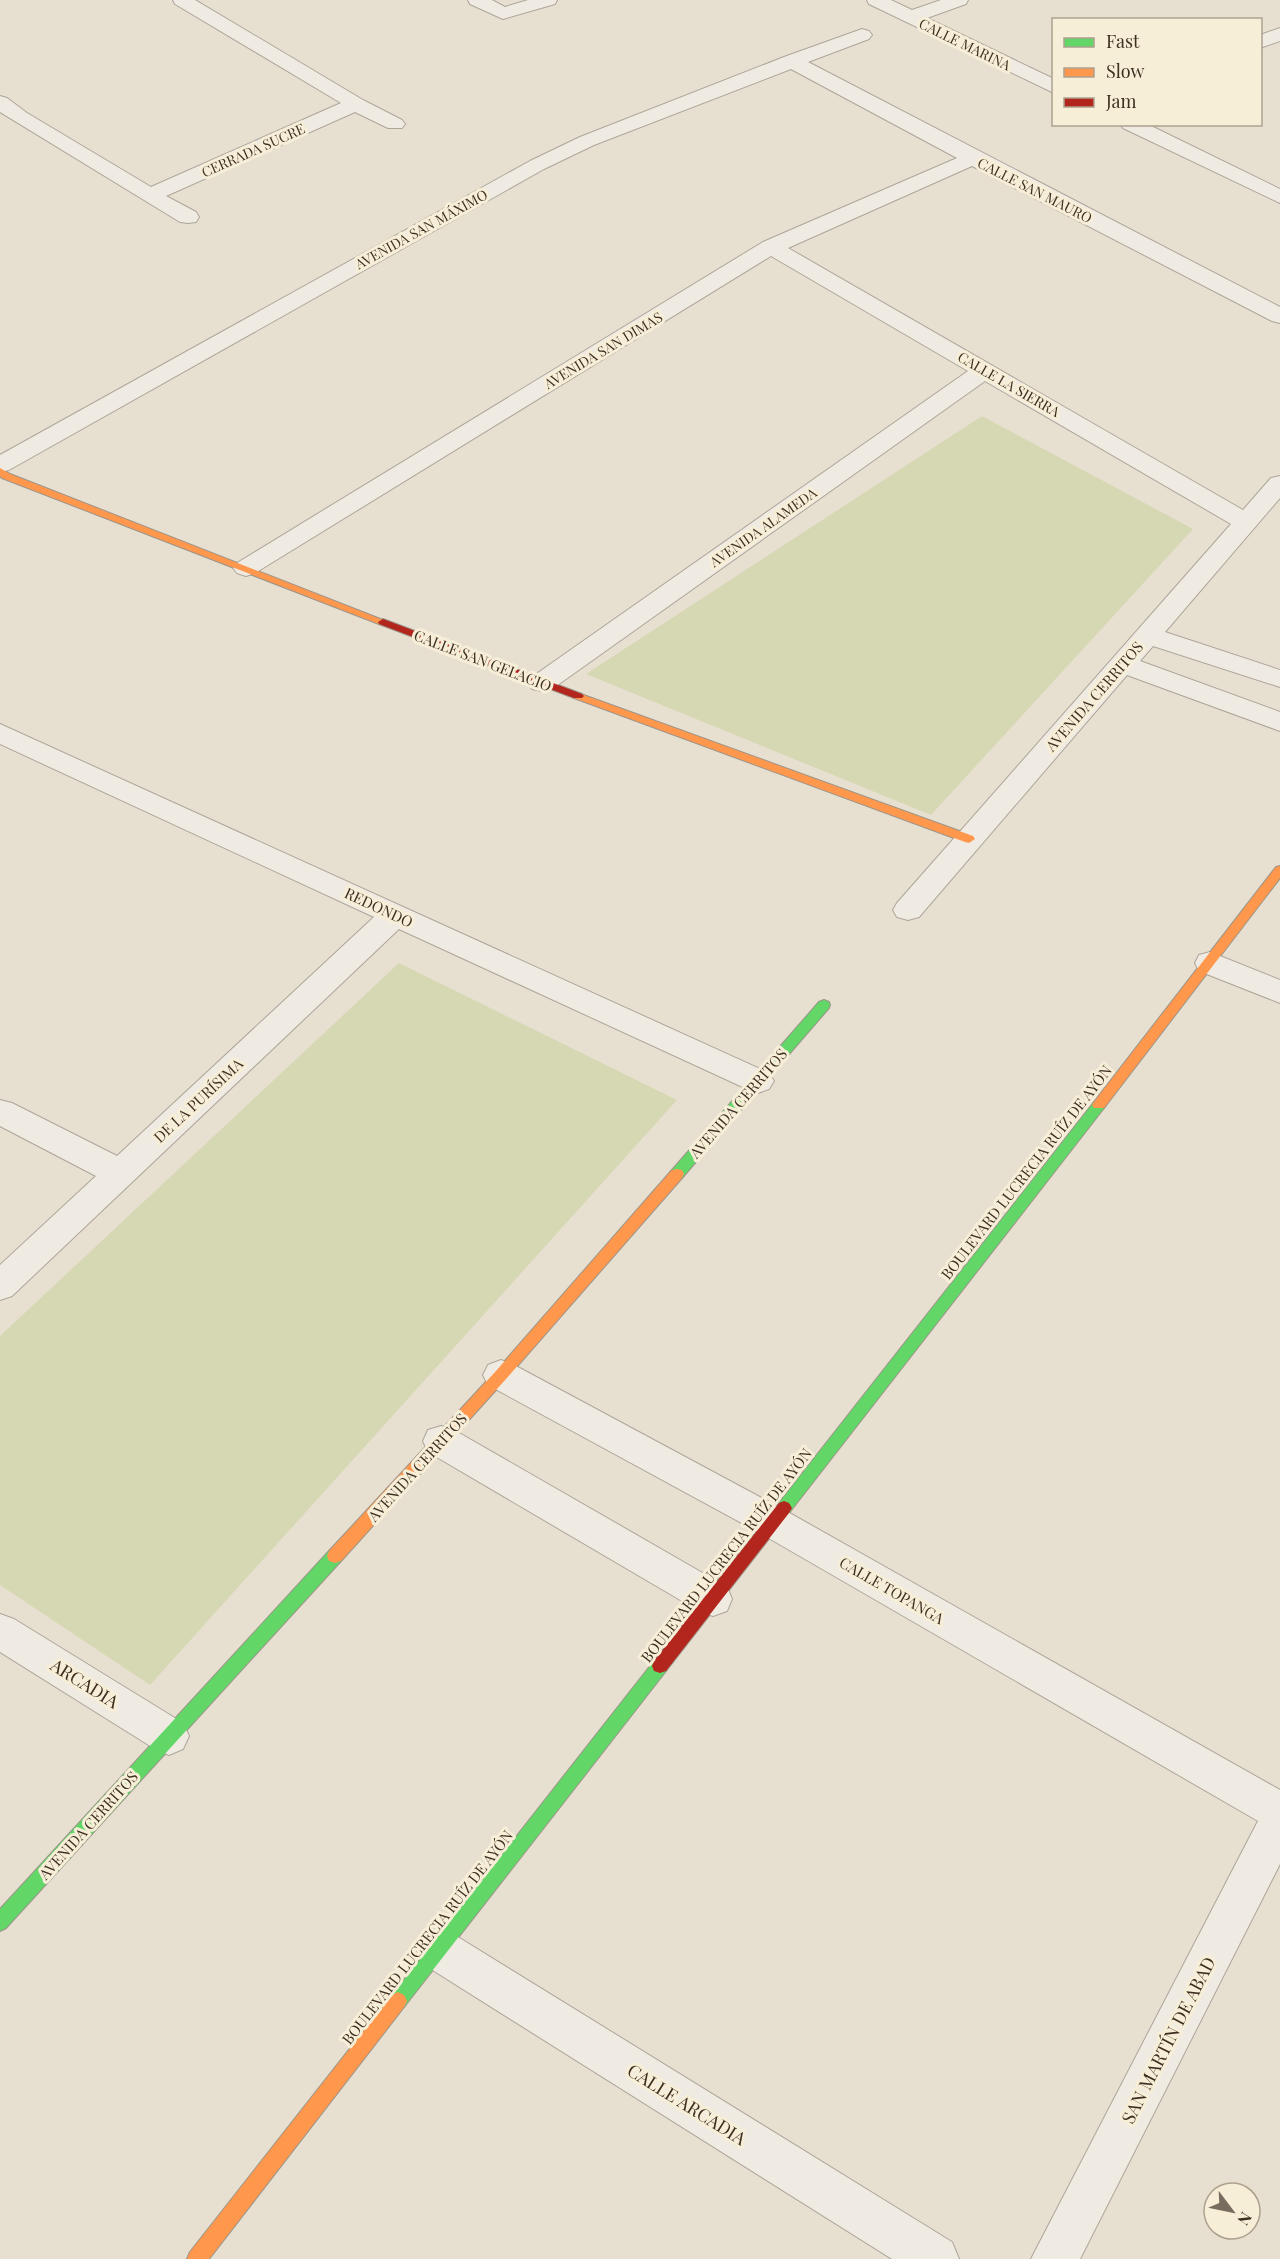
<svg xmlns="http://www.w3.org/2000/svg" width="1280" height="2259" viewBox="0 0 1280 2259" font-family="'Playfair Display',serif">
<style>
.green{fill:#d6d7b3}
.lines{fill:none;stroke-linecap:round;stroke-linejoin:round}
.street-casing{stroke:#ada599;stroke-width:2}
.fast-casing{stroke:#9c958a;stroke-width:2}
.slow-casing{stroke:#9c958a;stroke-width:2}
.jam-casing{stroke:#9c958a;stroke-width:2}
.street{fill:#efebe3;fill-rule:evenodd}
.fast{fill:#63d668;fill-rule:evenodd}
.slow{fill:#ff974d;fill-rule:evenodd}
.jam{fill:#b3261e;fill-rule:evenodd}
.labels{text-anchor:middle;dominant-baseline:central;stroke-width:6;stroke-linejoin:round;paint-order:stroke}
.far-street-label{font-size:14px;fill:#3d2e20;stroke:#f7eed8}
.street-label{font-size:15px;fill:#3d2e20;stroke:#f7eed8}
.near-street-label{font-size:18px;fill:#3d2e20;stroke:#f7eed8}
</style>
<rect width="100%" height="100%" fill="#e7e0d1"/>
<!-- green -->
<g class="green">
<polygon points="982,416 1193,529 931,815 586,674"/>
<polygon points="399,963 677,1100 150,1685 0,1585 0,1336"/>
</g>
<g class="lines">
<defs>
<g id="street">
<polygon points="173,0 195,0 363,100 402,120 405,124 402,128 388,128 355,112 166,196 196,212 199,217 196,222 188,223 180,222 0,112 0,96 7,98 27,113 151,187 341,103 175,4"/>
<polygon points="468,0 492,0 505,7 528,0 557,0 555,4 503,19 470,4"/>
<polygon points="867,0 891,0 912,10 941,0 968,0 966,4 927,18 1054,79 1054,93 869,4"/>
<polygon points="1280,28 1280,41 1260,48 1260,35"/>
<polygon points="862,29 869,31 872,35 869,39 808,62 1280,307 1280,323 1272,321 972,166 788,248 1243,510 1271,478 1280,476 1280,498 1165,632 1280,670 1280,687 1153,646 1140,661 1280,712 1280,731 1127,675 919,917 908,920 897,917 893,910 897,903 1231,524 985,381 552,689 542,691 532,689 528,683 532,677 968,371 771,256 255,573 246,576 237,573 233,568 237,563 763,242 957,158 791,69 594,145 544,169 9,470 0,472 0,455 530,161 580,137 784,57"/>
<polygon points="1120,124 1147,124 1280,189 1280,203 1123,128"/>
<polygon points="0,724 769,1073 774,1081 769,1089 758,1093 747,1089 399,929 12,1296 0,1300 0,1265 96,1176 0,1126 0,1100 12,1103 117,1156 374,917 0,744"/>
<polygon points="1210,952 1280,980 1280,1003 1199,971 1195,963 1199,955"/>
<polygon points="501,1360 514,1365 786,1511 1280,1790 1280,1864 1080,2259 1031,2259 1258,1821 760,1533 488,1385 483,1375 488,1365"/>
<polygon points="441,1426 454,1430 727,1587 732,1599 727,1611 713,1616 699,1611 428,1452 423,1441 428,1430"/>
<polygon points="0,1614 14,1619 183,1723 189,1736 183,1749 169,1755 155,1749 0,1652"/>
<polygon points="438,1928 453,1934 952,2242 959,2259 892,2259 423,1964 416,1949 423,1934"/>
</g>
<g id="fast">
<polygon points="824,1000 829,1002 830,1005 829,1008 682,1178 672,1178 670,1174 672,1170 819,1002"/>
<polygon points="1099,1100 1106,1105 1104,1108 789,1513 784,1515 779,1513 776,1508 779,1503 1094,1102"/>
<polygon points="335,1549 341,1551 343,1556 341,1561 6,1928 0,1931 0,1909 329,1551"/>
<polygon points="660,1659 666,1661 668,1666 666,1671 404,2007 398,2010 392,2007 389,2001 392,1995 654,1661"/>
</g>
<g id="slow">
<polygon points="0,468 10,474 388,622 383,625 379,624 2,478 0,476"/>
<polygon points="578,693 973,836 975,839 969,843 965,842 574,698 572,696"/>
<polygon points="1280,866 1280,878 1104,1108 1094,1108 1092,1105 1094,1102 1276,867"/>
<polygon points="677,1169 682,1170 684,1174 682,1178 506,1379 341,1561 335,1563 329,1561 327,1556 329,1551 496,1371 672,1170"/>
<polygon points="398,1992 404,1995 407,2001 404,2007 209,2259 187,2259 190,2252 392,1995"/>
</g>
<g id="jam">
<polygon points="383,619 582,694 584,696 582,698 574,698 379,624 378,622"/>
<polygon points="784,1501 789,1503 792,1508 789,1513 666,1671 660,1673 654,1671 652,1666 654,1661 779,1503"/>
</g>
</defs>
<!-- street casing -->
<use href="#street" class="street-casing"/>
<!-- fast casing -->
<use href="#fast" class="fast-casing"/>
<!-- slow casing -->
<use href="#slow" class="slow-casing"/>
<!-- jam casing -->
<use href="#jam" class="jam-casing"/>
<!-- street -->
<use href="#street" class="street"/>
<!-- fast -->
<use href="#fast" class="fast"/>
<!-- slow -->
<use href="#slow" class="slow"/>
<!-- jam -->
<use href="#jam" class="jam"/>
</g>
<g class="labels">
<!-- far-street labels -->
<g class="far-street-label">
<text transform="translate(965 44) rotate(26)">CALLE MARINA</text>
<text transform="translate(253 150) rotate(-24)">CERRADA SUCRE</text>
<text transform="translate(1035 190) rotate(27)">CALLE SAN MAURO</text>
<text transform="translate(421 229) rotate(-29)">AVENIDA SAN MÁXIMO</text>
<text transform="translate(603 350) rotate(-31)">AVENIDA SAN DIMAS</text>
<text transform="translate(1009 384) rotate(30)">CALLE LA SIERRA</text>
<text transform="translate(763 527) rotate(-35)">AVENIDA ALAMEDA</text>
</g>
<!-- street labels -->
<g class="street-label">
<text transform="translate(483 660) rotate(21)">CALLE SAN GELACIO</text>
<text transform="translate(1094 696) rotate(-49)">AVENIDA CERRITOS</text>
<text transform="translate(379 907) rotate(25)">REDONDO</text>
<text transform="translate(198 1100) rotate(-43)">DE LA PURÍSIMA</text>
<text transform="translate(738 1103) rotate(-49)">AVENIDA CERRITOS</text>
<text transform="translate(1026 1172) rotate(-52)">BOULEVARD LUCRECIA RUÍZ DE AYÓN</text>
<text transform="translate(417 1467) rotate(-48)">AVENIDA CERRITOS</text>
<text transform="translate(726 1555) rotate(-52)">BOULEVARD LUCRECIA RUÍZ DE AYÓN</text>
<text transform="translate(892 1590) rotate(30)">CALLE TOPANGA</text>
<text transform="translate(88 1825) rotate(-48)">AVENIDA CERRITOS</text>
<text transform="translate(427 1937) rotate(-52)">BOULEVARD LUCRECIA RUÍZ DE AYÓN</text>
</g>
<!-- near-street labels -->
<g class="near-street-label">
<text transform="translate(85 1683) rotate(32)">ARCADIA</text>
<text transform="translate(1168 2040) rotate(-63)">SAN MARTÍN DE ABAD</text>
<text transform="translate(687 2104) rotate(32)">CALLE ARCADIA</text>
</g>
</g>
<!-- legend -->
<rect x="1052" y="18" width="210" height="108" fill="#f7eed8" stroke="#ada18e" stroke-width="1.5"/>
<rect x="1064" y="38" width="30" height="9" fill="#63d668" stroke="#ada18e" stroke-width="1.5"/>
<text x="1106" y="48" font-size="18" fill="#3d2e20">Fast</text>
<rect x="1064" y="68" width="30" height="9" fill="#ff974d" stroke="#ada18e" stroke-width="1.5"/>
<text x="1106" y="78" font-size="18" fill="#3d2e20">Slow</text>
<rect x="1064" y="98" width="30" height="9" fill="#b3261e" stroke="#ada18e" stroke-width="1.5"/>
<text x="1106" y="108" font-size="18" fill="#3d2e20">Jam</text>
<!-- north arrow -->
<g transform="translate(1232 2211) rotate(122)"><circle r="28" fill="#f7eed8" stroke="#ada18e" stroke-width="1.5"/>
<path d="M0-4.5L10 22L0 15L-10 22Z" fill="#786c5e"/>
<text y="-9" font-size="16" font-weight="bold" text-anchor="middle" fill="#3d2e20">N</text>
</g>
</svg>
